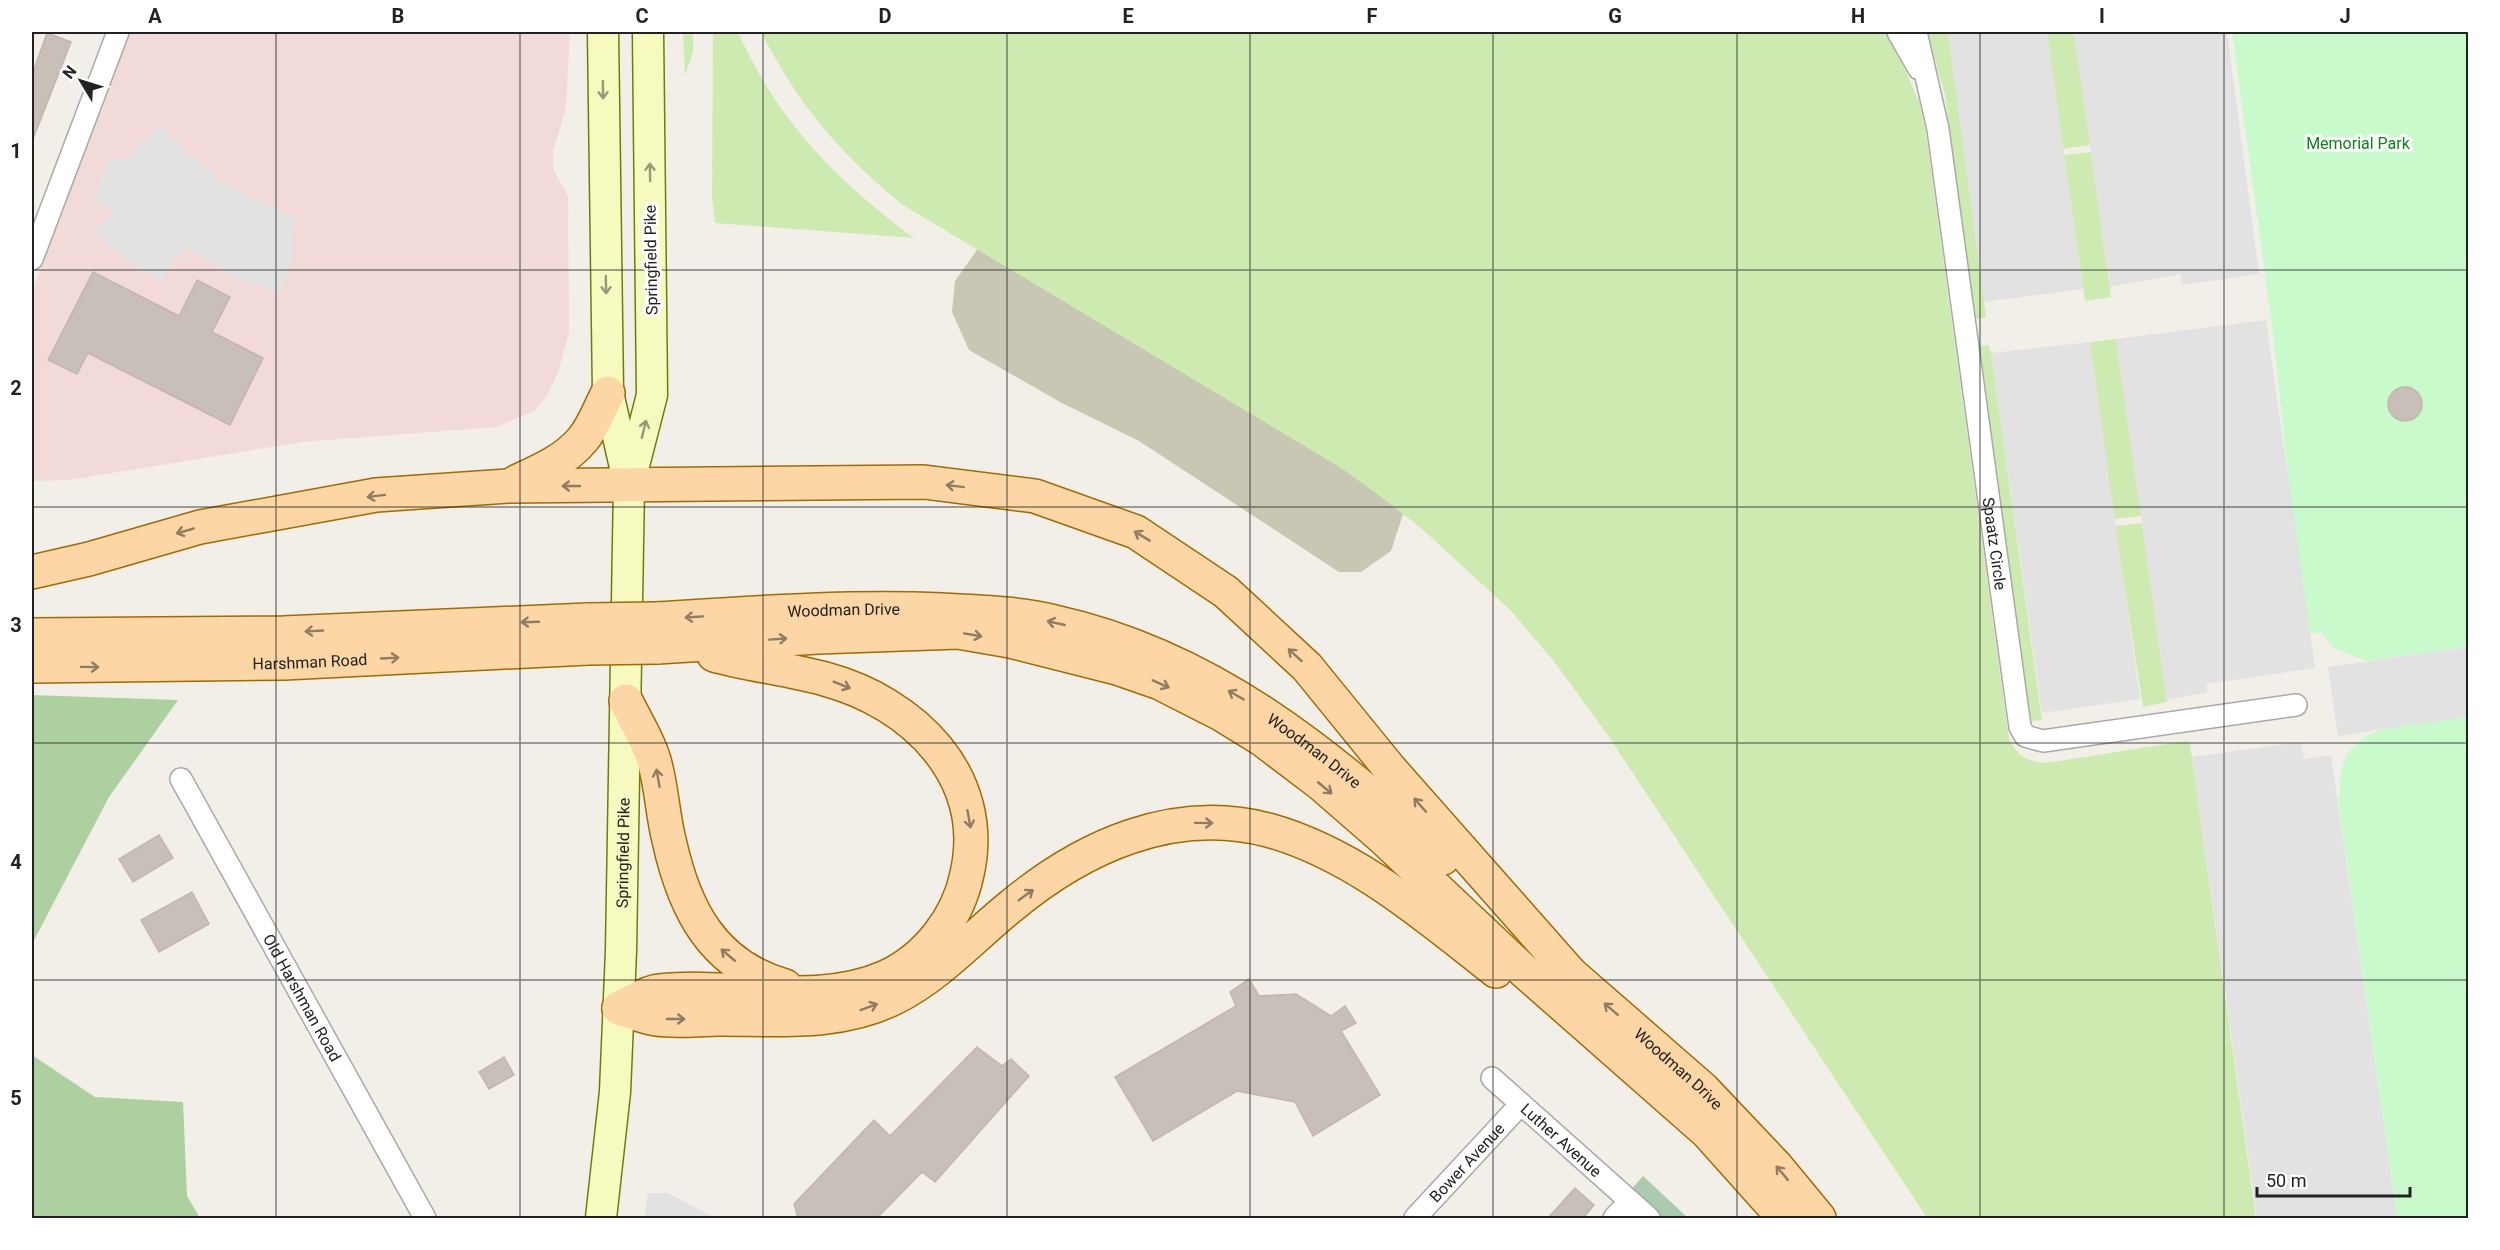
<svg xmlns="http://www.w3.org/2000/svg" width="2500" height="1250" viewBox="0 0 2500 1250" font-family="Roboto,sans-serif">
<style>
.commercial{fill:#f2dad9}
.construction{fill:#c7c7b4}
.grass{fill:#cdebb0}
.forest{fill:#add19e}
.cemetery{fill:#aacbaf}
.park{fill:#c8facc}
.parking{fill:#e2e2e2}
.building{fill:#c7bfb8;stroke:#c4b6ab;stroke-width:1.5}
.lines{fill:none;stroke-linecap:round;stroke-linejoin:round}
.street-casing{stroke:#a9a9a9;stroke-width:24}
.secondary-casing{stroke:#707d05;stroke-width:33}
.primary-casing{stroke:#a06b00;stroke-width:36}
.street{stroke:#fff;stroke-width:21}
.secondary{stroke:#f7fabf;stroke-width:30}
.primary{stroke:#fcd6a4;stroke-width:33}
.primary-bridge-casing{stroke:#a06b00;stroke-width:36;stroke-linecap:butt}
.primary-bridge{stroke:#fcd6a4;stroke-width:33}
.oneway{stroke:#979978}
.oneway2{stroke:#8f7c63}
.grid{fill:none;stroke:#222;stroke-width:1.5;stroke-opacity:0.55}
.labels{text-anchor:middle;dominant-baseline:central;stroke-width:6;stroke-linejoin:round;paint-order:stroke}
.park-label{font-size:16px;fill:#0c8416;stroke:#fff}
.street-label{font-size:16px;fill:#222;stroke:#fff}
.neatline{fill:none;stroke:#222;stroke-width:2}
.grid-label{font-size:20px;text-anchor:middle;font-weight:bold;fill:#222}
</style>
<rect width="100%" height="100%" fill="#f2efe9"/>
<!-- commercial -->
<polygon class="commercial" points="130,32 570,32 566,107 553,152 553,169 568,196 569,332 558,373 546,397 534,411 497,427 302,442 70,480 33,481 32,291"/>
<!-- construction -->
<polygon class="construction" points="1023,185 1407,502 1391,551 1361,572 1339,572 1139,441 1060,402 969,350 952,312 955,281"/>
<!-- grass -->
<g class="grass">
<polygon points="683,32 693,32 693,52 685,76"/>
<path d="M713,32h25c41,91 97,147 176,206l-199,-15 -3,-25z"/>
<path d="M761,32h1127l32,72 6,29 83,606c10,18 16,22 37,24l140,-22 4,3 66,474h-329l-320,-484 -54,-74 -43,-50 -89,-82 -44,-34 -36,-26 -438,-263c-63,-51 -105,-101 -142,-173z"/>
<polygon points="1927,32 1948,32 1986,316 1984,318 1975,319 1945,95"/>
<polygon points="2047,32 2074,32 2090,145 2063,149"/>
<polygon points="2091,152 2111,297 2085,301 2064,155"/>
<polygon points="2116,339 2141,516 2114,519 2090,342"/>
<polygon points="1989,345 1991,353 2042,720 2031,721 2030,719 1979,346"/>
<polygon points="2142,523 2167,702 2143,707 2115,526"/>
</g>
<!-- forest -->
<g class="forest">
<polygon points="32,695 178,700 109,797 32,944"/>
<polygon points="32,1055 95,1097 183,1102 187,1196 200,1218 32,1218"/>
</g>
<!-- cemetery -->
<polygon class="cemetery" points="1643,1176 1688,1218 1606,1218"/>
<!-- park -->
<g class="park">
<polygon points="2232,32 2468,32 2468,647 2366,661 2334,648 2321,632 2310,634 2291,500 2272,326"/>
<path d="M2468,717v501h-71l-59,-420 2,-3c-5,-78 72,-70 128,-78z"/>
</g>
<!-- parking -->
<g class="parking">
<polygon points="1948,32 2047,32 2083,289 1984,302"/>
<polygon points="2074,32 2227,32 2259,274 2182,285 2180,274 2110,287"/>
<polygon points="160,126 222,182 297,219 292,232 291,264 280,294 231,275 185,247 160,282 127,260 96,232 115,211 93,202 110,157 125,160 149,134"/>
<polygon points="2266,320 2315,668 2207,684 2207,692 2167,700 2116,339"/>
<polygon points="2090,342 2140,699 2042,713 1991,353"/>
<polygon points="2468,647 2468,717 2338,736 2328,667"/>
<polygon points="2301,742 2304,759 2331,755 2397,1218 2257,1218 2192,757"/>
<polygon points="648,1193 668,1193 715,1218 644,1218"/>
</g>
<!-- building -->
<g class="building">
<polygon points="47,33 71,42 33,139 32,75"/>
<polygon points="93,272 179,316 197,280 230,297 212,332 263,358 230,425 88,353 77,374 48,360"/>
<circle cx="2405" cy="404" r="17"/>
<polygon points="159,835 173,858 133,882 119,859"/>
<polygon points="192,892 209,924 159,952 141,920"/>
<polygon points="1249,979 1259,996 1296,994 1331,1016 1345,1006 1356,1023 1341,1031 1380,1095 1313,1136 1295,1102 1237,1091 1153,1141 1115,1077 1236,1006 1230,992"/>
<polygon points="977,1047 1002,1066 1011,1059 1029,1076 935,1182 922,1172 877,1218 798,1218 794,1204 874,1120 890,1136"/>
<polygon points="504,1057 514,1075 489,1089 479,1072"/>
<polygon points="1575,1188 1594,1205 1583,1218 1548,1218"/>
</g>
<g class="lines">
<defs>
<g id="street">
<polyline points="1898,32 1919,69"/>
<path id="s1" d="M1916,32l22,97 82,598 5,9 18,5 253,-36"/>
<polyline points="32,259 118,32"/>
<path id="s2" d="M181,779l244,439"/>
<path id="s3" d="M1492,1078l157,140"/>
<path id="s4" d="M1415,1218l105,-113"/>
<polyline points="1614,1218 1630,1201"/>
</g>
<g id="secondary">
<polyline points="603,32 608,393 628,480"/>
<path id="s5" d="M601,1218l14,-126 6,-141 8,-466 23,-90 -4,-363"/>
</g>
<g id="primary">
<path d="M516,482c24,-11 50,-22 67,-43 11,-13 17,-32 25,-46"/>
<polyline points="32,572 89,559 200,527 376,495 508,486 924,482 1035,496 1136,532 1226,592 1307,667 1390,769 1571,974"/>
<path id="s6" d="M656,619c96,-6 191,-13 286,-9 38,2 77,3 113,12 157,35 272,131 388,236"/>
<polyline points="32,635 283,633 588,620"/>
<polyline points="657,647 818,637 958,632 1010,641 1117,668 1160,683 1221,714 1263,740 1321,784 1383,838 1524,971 1707,1132 1784,1218"/>
<path id="s7" d="M32,666l252,-3 304,-15"/>
<path d="M626,701c10,21 25,44 30,67 6,24 7,49 13,72 15,69 43,125 116,146"/>
<path id="s8" d="M1554,959l149,130 73,77 43,52"/>
<path d="M619,1008c12,4 25,9 37,11 20,3 44,0 64,0 59,0 120,6 174,-21 44,-22 78,-60 116,-91 72,-60 163,-102 258,-77 87,24 159,87 228,141"/>
<path d="M619,1008c12,-5 28,-16 41,-17 74,-8 156,17 226,-14 41,-19 72,-59 81,-103 22,-97 -53,-171 -142,-195 -36,-10 -74,-14 -111,-24"/>
</g>
</defs>
<!-- street casing -->
<use href="#street" class="street-casing"/>
<!-- secondary casing -->
<use href="#secondary" class="secondary-casing"/>
<!-- primary casing -->
<use href="#primary" class="primary-casing"/>
<!-- street -->
<use href="#street" class="street"/>
<!-- secondary -->
<use href="#secondary" class="secondary"/>
<!-- primary -->
<use href="#primary" class="primary"/>
<defs>
<g id="primary-bridge">
<polyline points="588,620 656,619"/>
<polyline points="588,648 657,647"/>
</g>
</defs>
<!-- primary-bridge casing -->
<use href="#primary-bridge" class="primary-bridge-casing"/>
<!-- primary-bridge -->
<use href="#primary-bridge" class="primary-bridge"/>
</g>
<!-- one-way arrows -->
<defs><path id="oneway-shaft" d="M-6 0H5M1.5-3L5.5 0L1.5 3" fill="none" stroke-width="1.6" stroke-linecap="round" stroke-linejoin="round" transform="scale(1.5)"/></defs>
<g class="oneway">
<use href="#oneway-shaft" transform="translate(603 90) rotate(89)"/>
<use href="#oneway-shaft" transform="translate(650 172) rotate(-91)"/>
<use href="#oneway-shaft" transform="translate(606 285) rotate(89)"/>
<use href="#oneway-shaft" transform="translate(644 429) rotate(-76)"/>
</g>
<g class="oneway2">
<use href="#oneway-shaft" transform="translate(571 486) rotate(180)"/>
<use href="#oneway-shaft" transform="translate(955 486) rotate(-173)"/>
<use href="#oneway-shaft" transform="translate(376 496) rotate(173)"/>
<use href="#oneway-shaft" transform="translate(185 531) rotate(164)"/>
<use href="#oneway-shaft" transform="translate(1142 536) rotate(-149)"/>
<use href="#oneway-shaft" transform="translate(694 617) rotate(176)"/>
<use href="#oneway-shaft" transform="translate(530 622) rotate(178)"/>
<use href="#oneway-shaft" transform="translate(1056 623) rotate(-167)"/>
<use href="#oneway-shaft" transform="translate(314 631) rotate(177)"/>
<use href="#oneway-shaft" transform="translate(973 635) rotate(10)"/>
<use href="#oneway-shaft" transform="translate(778 639) rotate(-4)"/>
<use href="#oneway-shaft" transform="translate(1295 655) rotate(-138)"/>
<use href="#oneway-shaft" transform="translate(390 658) rotate(-3)"/>
<use href="#oneway-shaft" transform="translate(90 667) rotate(1)"/>
<use href="#oneway-shaft" transform="translate(1161 684) rotate(24)"/>
<use href="#oneway-shaft" transform="translate(842 685) rotate(22)"/>
<use href="#oneway-shaft" transform="translate(1236 695) rotate(-150)"/>
<use href="#oneway-shaft" transform="translate(658 778) rotate(-100)"/>
<use href="#oneway-shaft" transform="translate(1325 788) rotate(40)"/>
<use href="#oneway-shaft" transform="translate(1420 805) rotate(-131)"/>
<use href="#oneway-shaft" transform="translate(969 819) rotate(80)"/>
<use href="#oneway-shaft" transform="translate(1204 823) rotate(1)"/>
<use href="#oneway-shaft" transform="translate(1026 895) rotate(-36)"/>
<use href="#oneway-shaft" transform="translate(728 955) rotate(-140)"/>
<use href="#oneway-shaft" transform="translate(869 1007) rotate(-20)"/>
<use href="#oneway-shaft" transform="translate(1611 1009) rotate(-139)"/>
<use href="#oneway-shaft" transform="translate(676 1019)"/>
<use href="#oneway-shaft" transform="translate(1782 1173) rotate(-130)"/>
</g>
<!-- grid -->
<path class="grid" d="M276,32v1186M520,32v1186M763,32v1186M1007,32v1186M1250,32v1186M1493,32v1186M1737,32v1186M1980,32v1186M2224,32v1186M32,270h2436M32,507h2436M32,743h2436M32,980h2436"/>
<g class="labels">
<!-- park labels -->
<g class="park-label">
<text x="2358" y="143">Memorial Park</text>
</g>
<!-- street labels -->
<g class="street-label">
<text transform="translate(651 260) rotate(-91)">Springfield Pike</text>
<text stroke="none"><textPath href="#s1" startOffset="518">Spaatz Circle</textPath></text>
<text stroke="none"><textPath href="#s6" startOffset="188">Woodman Drive</textPath></text>
<text stroke="none"><textPath href="#s7" startOffset="278">Harshman Road</textPath></text>
<text stroke="none"><textPath href="#s6" startOffset="692">Woodman Drive</textPath></text>
<text stroke="none"><textPath href="#s5" startOffset="366">Springfield Pike</textPath></text>
<text stroke="none"><textPath href="#s2" startOffset="250">Old Harshman Road</textPath></text>
<text stroke="none"><textPath href="#s8" startOffset="166">Woodman Drive</textPath></text>
<text stroke="none"><textPath href="#s3" startOffset="93">Luther Avenue</textPath></text>
<text stroke="none"><textPath href="#s4" startOffset="76">Bower Avenue</textPath></text>
</g>
</g>
<!-- border -->
<rect width="2500" height="1250" fill="none" stroke="#ffffff" stroke-width="66"/>
<!-- north arrow -->
<g transform="translate(81 81) rotate(308)" stroke="#ffffff" stroke-width="4.5" paint-order="stroke">
<path d="M0-4.5L10 22L0 15L-10 22Z" fill="#222222"/>
<text y="-9" font-size="16" font-weight="bold" text-anchor="middle" fill="#222222">N</text>
</g>
<!-- scale -->
<path d="M2257 1187v9h153v-9" fill="none" stroke="#222222" stroke-width="3"/>
<text x="2266" y="1187" font-size="18" fill="#222222" stroke="#ffffff" stroke-width="4.5" paint-order="stroke">50 m</text>
<rect x="33" y="33" width="2434" height="1184" class="neatline"/>
<g class="grid-label">
<text x="155" y="23">A</text>
<text x="398" y="23">B</text>
<text x="642" y="23">C</text>
<text x="885" y="23">D</text>
<text x="1128" y="23">E</text>
<text x="1372" y="23">F</text>
<text x="1615" y="23">G</text>
<text x="1858" y="23">H</text>
<text x="2102" y="23">I</text>
<text x="2345" y="23">J</text>
<text x="16" y="158">1</text>
<text x="16" y="395">2</text>
<text x="16" y="632">3</text>
<text x="16" y="869">4</text>
<text x="16" y="1105">5</text>
</g>
</svg>
